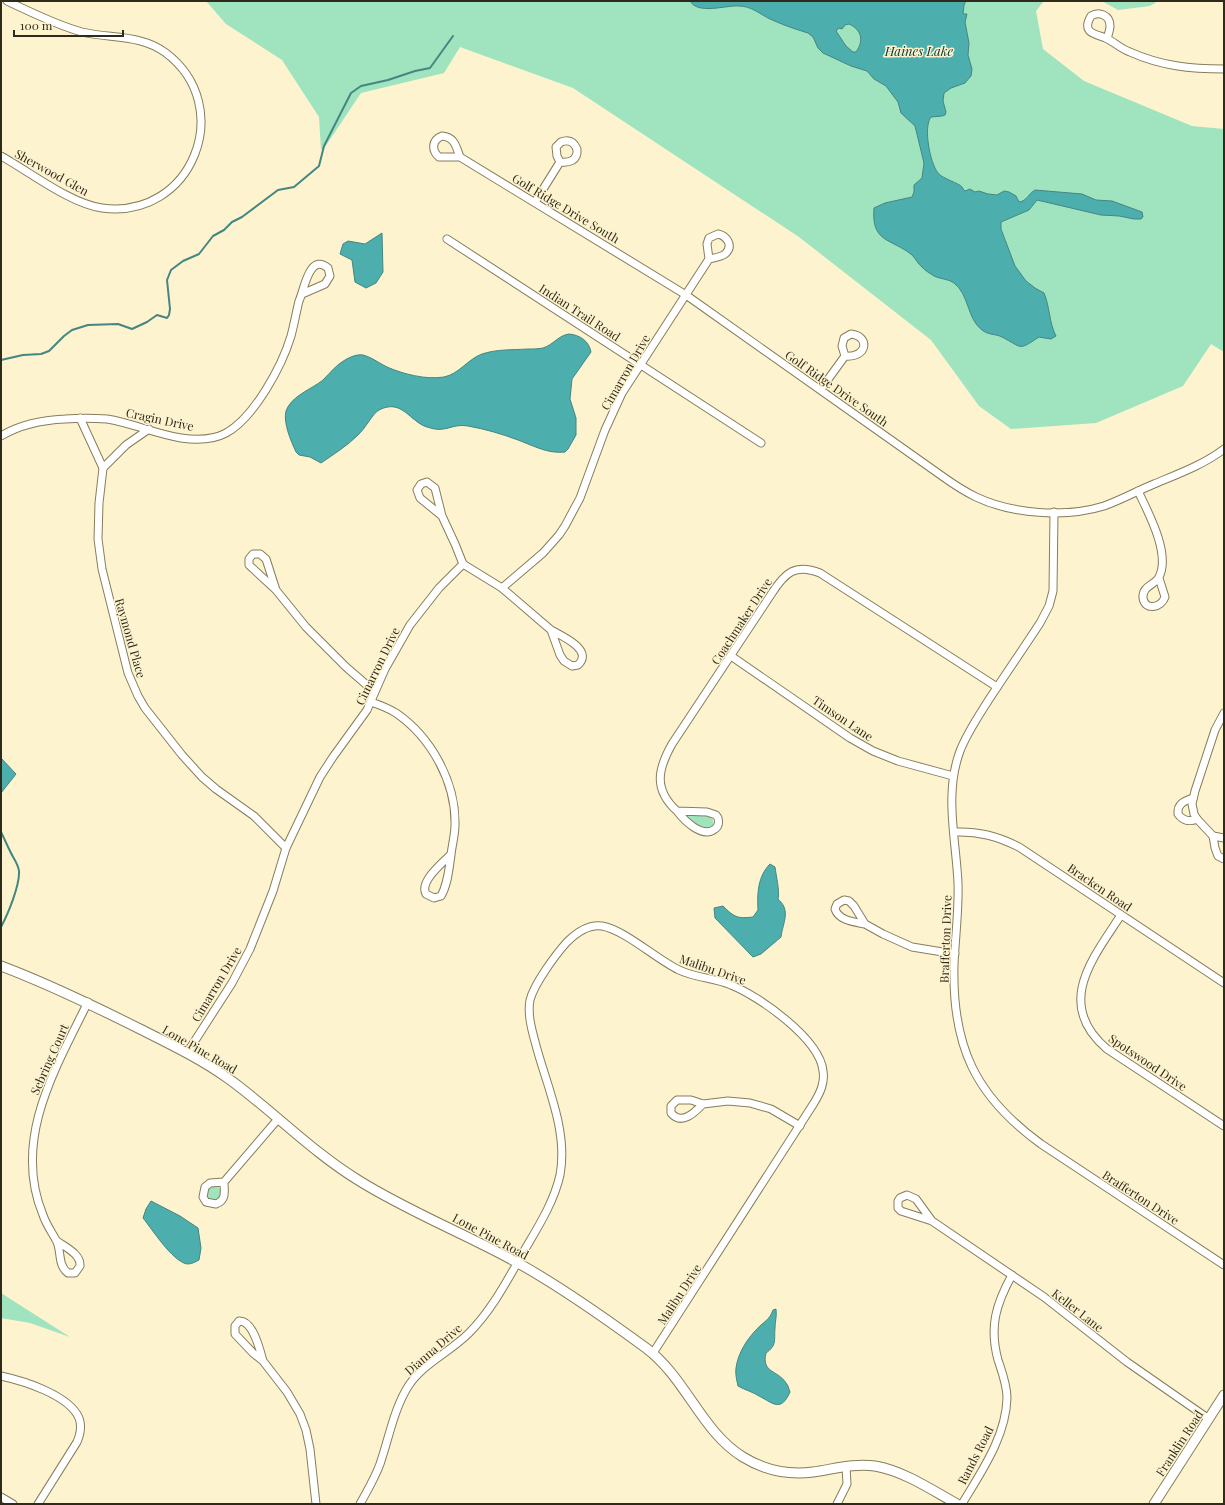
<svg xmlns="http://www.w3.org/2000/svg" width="1225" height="1505" viewBox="0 0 1225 1505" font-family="'Playfair Display',serif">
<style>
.green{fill:#a0e3bf}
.water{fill:#4daeae;stroke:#448682;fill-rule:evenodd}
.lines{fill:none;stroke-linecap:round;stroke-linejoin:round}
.stream{stroke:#448682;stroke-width:2}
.minor-casing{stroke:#867d5c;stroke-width:9}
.tertiary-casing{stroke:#867d5c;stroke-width:11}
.minor{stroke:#fff;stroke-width:7}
.tertiary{stroke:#fff;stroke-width:9}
.labels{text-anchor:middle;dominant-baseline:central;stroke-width:3;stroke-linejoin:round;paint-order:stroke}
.street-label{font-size:12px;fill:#2e2a1c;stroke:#fdf3cf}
.water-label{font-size:13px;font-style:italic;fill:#043535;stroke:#fdf3cf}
</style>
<rect width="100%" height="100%" fill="#fdf3cf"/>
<!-- green -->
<g class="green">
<polygon points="206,1 1044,1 1036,11 1043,49 1084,81 1192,126 1224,129 1224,352 1211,344 1183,386 1096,423 1011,429 979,406 931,340 799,237 573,88 460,47 444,73 361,93 323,150 321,149 319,117 282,60 226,24"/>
<polygon points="1102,1 1158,1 1150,6 1118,10"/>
<polygon points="686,815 704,815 708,816 713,820 713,825 708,828 697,825 686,817"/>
<polygon points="210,1186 216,1186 221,1189 222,1195 217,1201 207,1198 206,1190"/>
<polygon points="1,1293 70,1337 30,1323 1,1318"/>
</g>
<!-- water -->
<g class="water">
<path d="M690,1h276l-2,4 -1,9h4l-2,8 4,21 -1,12 4,14 -1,7 -6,7 -14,5 -7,5 -1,8 3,11 -1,3 -3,1 -11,1c-8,10 -1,46 7,56 5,6 21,10 24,14 1,1 1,3 3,4l5,-2 5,3 4,-1 9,3 9,1 7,-4 5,1 7,4 3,6c8,-1 9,-8 16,-12l47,4 14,6 16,1 30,11 1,5 -2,2h-7l-15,-3 -18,-1 -64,-15 -8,10 -28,12v7l14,37 11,15 9,7 9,5c6,14 5,30 12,43l-5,3 -12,-2c-21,14 -16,11 -37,0 -6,-3 -14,-2 -20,-7 -15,-11 -13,-36 -28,-47 -5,-4 -14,-4 -20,-7 -4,-3 -9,-5 -12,-9 -4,-3 -6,-8 -10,-12 -21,-17 -41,-12 -38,-47l11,-5 27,-6 2,-5v-7l8,-7 2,-15 -9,-37 -14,-13 -3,-11 -12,-16 -12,-7 -7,-8 -16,-5 -28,-13 -5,-5 -5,-11 -5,-4c-13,-4 -25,-8 -38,-14 -10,-5 -19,-13 -31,-13 -13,-1 -41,9 -49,-5zM849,24c13,6 15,17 7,28h-3l-7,-6 -10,-15 3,-3 3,1 3,-4z"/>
<polygon points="382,233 383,272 376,283 366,288 355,282 352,260 340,254 343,244 348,241 365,244"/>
<path d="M569,334c11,1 20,7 22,18l-19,27 -2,20 6,19v17l-8,14 -3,3c-17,2 -31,-6 -47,-12 -16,-6 -33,-11 -50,-14 -17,-3 -22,8 -41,1 -17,-5 -25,-29 -48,-17 -6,3 -14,19 -21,25 -11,11 -24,19 -37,28l-11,-6 -11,-2 -3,-3c-5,-11 -13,-29 -10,-41 5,-15 26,-22 37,-31 7,-7 13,-15 22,-20 5,-3 12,-6 18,-5 8,2 16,8 24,12 16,7 39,13 57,10 15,-3 24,-18 38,-23 15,-5 31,-4 46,-5 4,0 10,0 15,-1 10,-3 16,-13 26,-14z"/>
<polygon points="1,758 16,774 1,793"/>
<path d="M770,864l5,3c1,8 5,25 3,32 2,2 5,5 6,8 4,9 -2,20 -3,30l-20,17 -8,3 -38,-39 -1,-10 9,-2c11,11 14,13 30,11l5,-7c-1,-17 0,-34 12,-46z"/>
<path d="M151,1201l29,15 18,12 3,20 -2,12c-4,2 -7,4 -12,4 -15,-3 -35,-35 -44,-46l3,-9z"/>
<path d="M776,1309c1,8 -1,12 -1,19 -1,13 2,17 -9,25 -5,20 12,17 20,30 2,2 3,6 4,9 -9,20 -16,12 -31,4 -6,-4 -14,-6 -21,-10 -1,-5 -3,-12 -2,-18 2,-15 11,-29 21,-39 7,-8 12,-8 16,-19z"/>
</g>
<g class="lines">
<!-- stream -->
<g class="stream">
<polyline points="1,360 23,355 41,354 49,351 64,336 72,330 88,325 118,324 132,329 147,322 157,315 167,318 169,315 170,309 167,280 171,270 183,261 199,254 213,236 224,230 232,222 242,217 278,190 294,187 319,166 324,146 351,93 361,86 388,80 415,71 430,68 453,36"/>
<path d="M1,832c3,6 6,13 9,19 3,7 8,12 9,20 1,14 -11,43 -18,56"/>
</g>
<defs>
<g id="minor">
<path d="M1107,39c1,-4 3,-9 3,-13 0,-11 -11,-15 -19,-10 -10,17 4,18 15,22 8,4 15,11 24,14 31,14 61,17 94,17"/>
<path d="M1,156c29,16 70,48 101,52 90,12 135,-101 64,-155 -26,-19 -55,-14 -84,-21 -26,-7 -51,-20 -75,-31"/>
<path d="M460,157h-21c-8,-7 -7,-17 3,-21 13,1 14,11 18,21l226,138 256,181c11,8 22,15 34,21 36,17 89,21 128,9 17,-6 33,-15 50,-22 24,-10 49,-19 70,-35"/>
<path d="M535,202l25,-40c9,1 18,-1 17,-13 -3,-7 -8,-10 -16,-7l-5,5 1,9 3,6"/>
<polyline points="447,239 761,443"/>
<path d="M821,389l24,-33c23,2 25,-20 6,-22l-7,4 -2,8 3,10"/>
<polyline points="80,418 103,468"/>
<polyline points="149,429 126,445 103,468 99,503 98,539 102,569 128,673 138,696 145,708 182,755 202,777 216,789 254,816 286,848"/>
<path d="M1,436c20,-12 41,-16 64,-17 14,-1 28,-1 42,0 25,4 49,15 74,19 14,2 32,2 45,-5 28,-15 56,-67 65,-97 3,-11 5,-23 8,-35 5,-10 10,-49 29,-33l2,8 -5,8 -23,10"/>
<path d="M1138,491c10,21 33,63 21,86 -4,8 -17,9 -16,21 2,13 18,10 22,-1l-6,-19"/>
<path d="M1054,512l-1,79 -4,15 -9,17c-17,26 -35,52 -52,78 -10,16 -21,32 -28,50 -16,43 -4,88 -2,132 1,28 -3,55 -4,82 -2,81 21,131 87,179l183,121"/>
<polyline points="442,516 420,498 417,490 421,484 427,482 435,488 442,516 455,544 463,564"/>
<path d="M463,564l39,24 49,42 9,25 4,6 8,5 6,-1c16,-15 -16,-29 -27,-35"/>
<path d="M502,588l41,-35 16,-18 6,-9 15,-28 25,-68 17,-37 87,-134c5,-1 12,-2 16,-5 9,-8 2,-18 -7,-20l-9,4 -2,6 2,15"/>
<polyline points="276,590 249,565 249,559 253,554 260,554 266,559 276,590 306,627 346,667 368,686 375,691"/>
<polyline points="731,656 850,738 873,751 898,761 953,776"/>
<path d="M371,702c9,3 17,6 25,11 35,24 60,69 59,112 0,10 -3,20 -4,30 -2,13 -3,29 -10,41l-7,2 -8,-4c-7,-13 17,-31 25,-40"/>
<polyline points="1224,713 1215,730 1195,791 1192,804 1194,814 1197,819 1213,836 1215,848 1218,856 1224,859"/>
<path d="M1193,798c-9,3 -16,6 -15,16 5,7 12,8 19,5"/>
<path d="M677,811c7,9 25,28 38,18 4,-3 4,-7 3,-11l-2,-3 -9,-3 -30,-1c-24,-22 -19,-42 -5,-67l100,-151c13,-20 23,-30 48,-20l177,114"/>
<path d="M954,832c24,-1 43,4 65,15l205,136"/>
<polyline points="1213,836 1224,838"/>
<path d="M1121,915c-28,43 -67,89 -14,134l117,77"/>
<path d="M865,924c-10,-2 -26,-3 -30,-15l2,-5 7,-4 5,1 5,5 11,18 18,10 29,13 43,7"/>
<polyline points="187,1053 232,983 250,949 273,891 286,848 320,777 333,757 367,710 385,669 410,625 439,588 463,564"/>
<path d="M703,1104c-8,8 -21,22 -32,9v-7l6,-6h14l12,4 25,-3 22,2 21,6 29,17"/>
<path d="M224,1182l-14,1 -5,4 -2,10 3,5 10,2c11,-4 8,-13 8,-22l54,-63"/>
<polyline points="932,1221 901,1211 898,1208 898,1201 900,1198 907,1195 916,1199 932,1221 1044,1297 1127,1362 1209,1419"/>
<path d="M57,1241c8,6 24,13 23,25l-5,7h-7c-11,-8 -6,-23 -12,-33 -5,-9 -10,-16 -13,-25 -31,-75 12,-146 45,-213"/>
<path d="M263,1361c-3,-11 -10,-41 -24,-40l-4,5v8l18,19 10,8 24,31 13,22 6,16 4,19 6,55"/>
<path d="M1,1376c23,5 68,19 78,42 3,8 1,17 -2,24l-39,62"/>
<polyline points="1,1497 13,1504"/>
<path d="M360,1504c7,-13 15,-26 20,-40 9,-26 14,-56 29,-79 15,-22 41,-33 60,-52 23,-23 39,-54 55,-82 14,-24 30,-49 36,-76 8,-43 -12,-86 -23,-126 -4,-15 -10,-33 -7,-49 4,-16 26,-46 37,-58 9,-9 21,-18 35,-16 23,4 54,33 77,44 17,8 36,8 52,15 28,11 89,54 92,86 2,12 -3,22 -9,32l-161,250"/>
<polyline points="837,1504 847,1484 846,1466"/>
<path d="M962,1504c19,-32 44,-67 45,-106 0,-13 -5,-26 -9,-38 -9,-33 -2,-56 14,-85"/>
</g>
<g id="tertiary">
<path d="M1,966c48,18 93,40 139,63 30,15 61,30 89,50 44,32 82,72 129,101 51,32 108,54 160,83 45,25 87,55 128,85 40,30 55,83 97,109 21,13 46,18 70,15 21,-3 41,-9 62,-6 29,5 57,24 82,38"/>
<polyline points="1154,1504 1224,1395"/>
</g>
</defs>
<!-- minor casing -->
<use href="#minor" class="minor-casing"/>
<!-- tertiary casing -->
<use href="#tertiary" class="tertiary-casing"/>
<!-- minor -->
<use href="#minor" class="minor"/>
<!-- tertiary -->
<use href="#tertiary" class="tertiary"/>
</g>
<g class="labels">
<!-- street labels -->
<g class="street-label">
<text transform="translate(52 172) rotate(29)">Sherwood Glen</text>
<text transform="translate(566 208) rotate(31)">Golf Ridge Drive South</text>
<text transform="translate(580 312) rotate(33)">Indian Trail Road</text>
<text transform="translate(625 372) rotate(-60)">Cimarron Drive</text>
<text transform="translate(837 388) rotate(35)">Golf Ridge Drive South</text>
<text transform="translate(160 419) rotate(12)">Cragin Drive</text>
<text transform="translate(741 621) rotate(-57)">Coachmaker Drive</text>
<text transform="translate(131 638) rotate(74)">Raymond Place</text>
<text transform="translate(377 666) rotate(-64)">Cimarron Drive</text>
<text transform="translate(843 718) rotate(34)">Timson Lane</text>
<text transform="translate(1100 887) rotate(34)">Bracken Road</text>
<text transform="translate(945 939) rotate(-88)">Brafferton Drive</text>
<text transform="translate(713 969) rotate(19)">Malibu Drive</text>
<text transform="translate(216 984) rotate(-59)">Cimarron Drive</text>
<text transform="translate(200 1049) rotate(30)">Lone Pine Road</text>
<text transform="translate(49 1059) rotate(-66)">Sebring Court</text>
<text transform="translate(1148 1062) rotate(34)">Spotswood Drive</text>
<text transform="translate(1141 1197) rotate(33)">Brafferton Drive</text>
<text transform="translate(491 1236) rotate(28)">Lone Pine Road</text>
<text transform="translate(679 1294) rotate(-57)">Malibu Drive</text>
<text transform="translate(1078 1310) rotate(38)">Keller Lane</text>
<text transform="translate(433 1349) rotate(-41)">Dianna Drive</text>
<text transform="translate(1179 1443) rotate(-57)">Franklin Road</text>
<text transform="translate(975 1455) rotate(-63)">Rands Road</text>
</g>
<!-- water labels -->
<g class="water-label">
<text x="919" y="50">Haines Lake</text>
</g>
</g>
<!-- border -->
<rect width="1225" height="1505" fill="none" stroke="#2e2a1c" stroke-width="4"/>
<!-- scale -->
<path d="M14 30v6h109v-6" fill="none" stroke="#2e2a1c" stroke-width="2"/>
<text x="20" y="30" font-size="12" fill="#2e2a1c" stroke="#fdf3cf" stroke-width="3" paint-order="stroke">100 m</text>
</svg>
